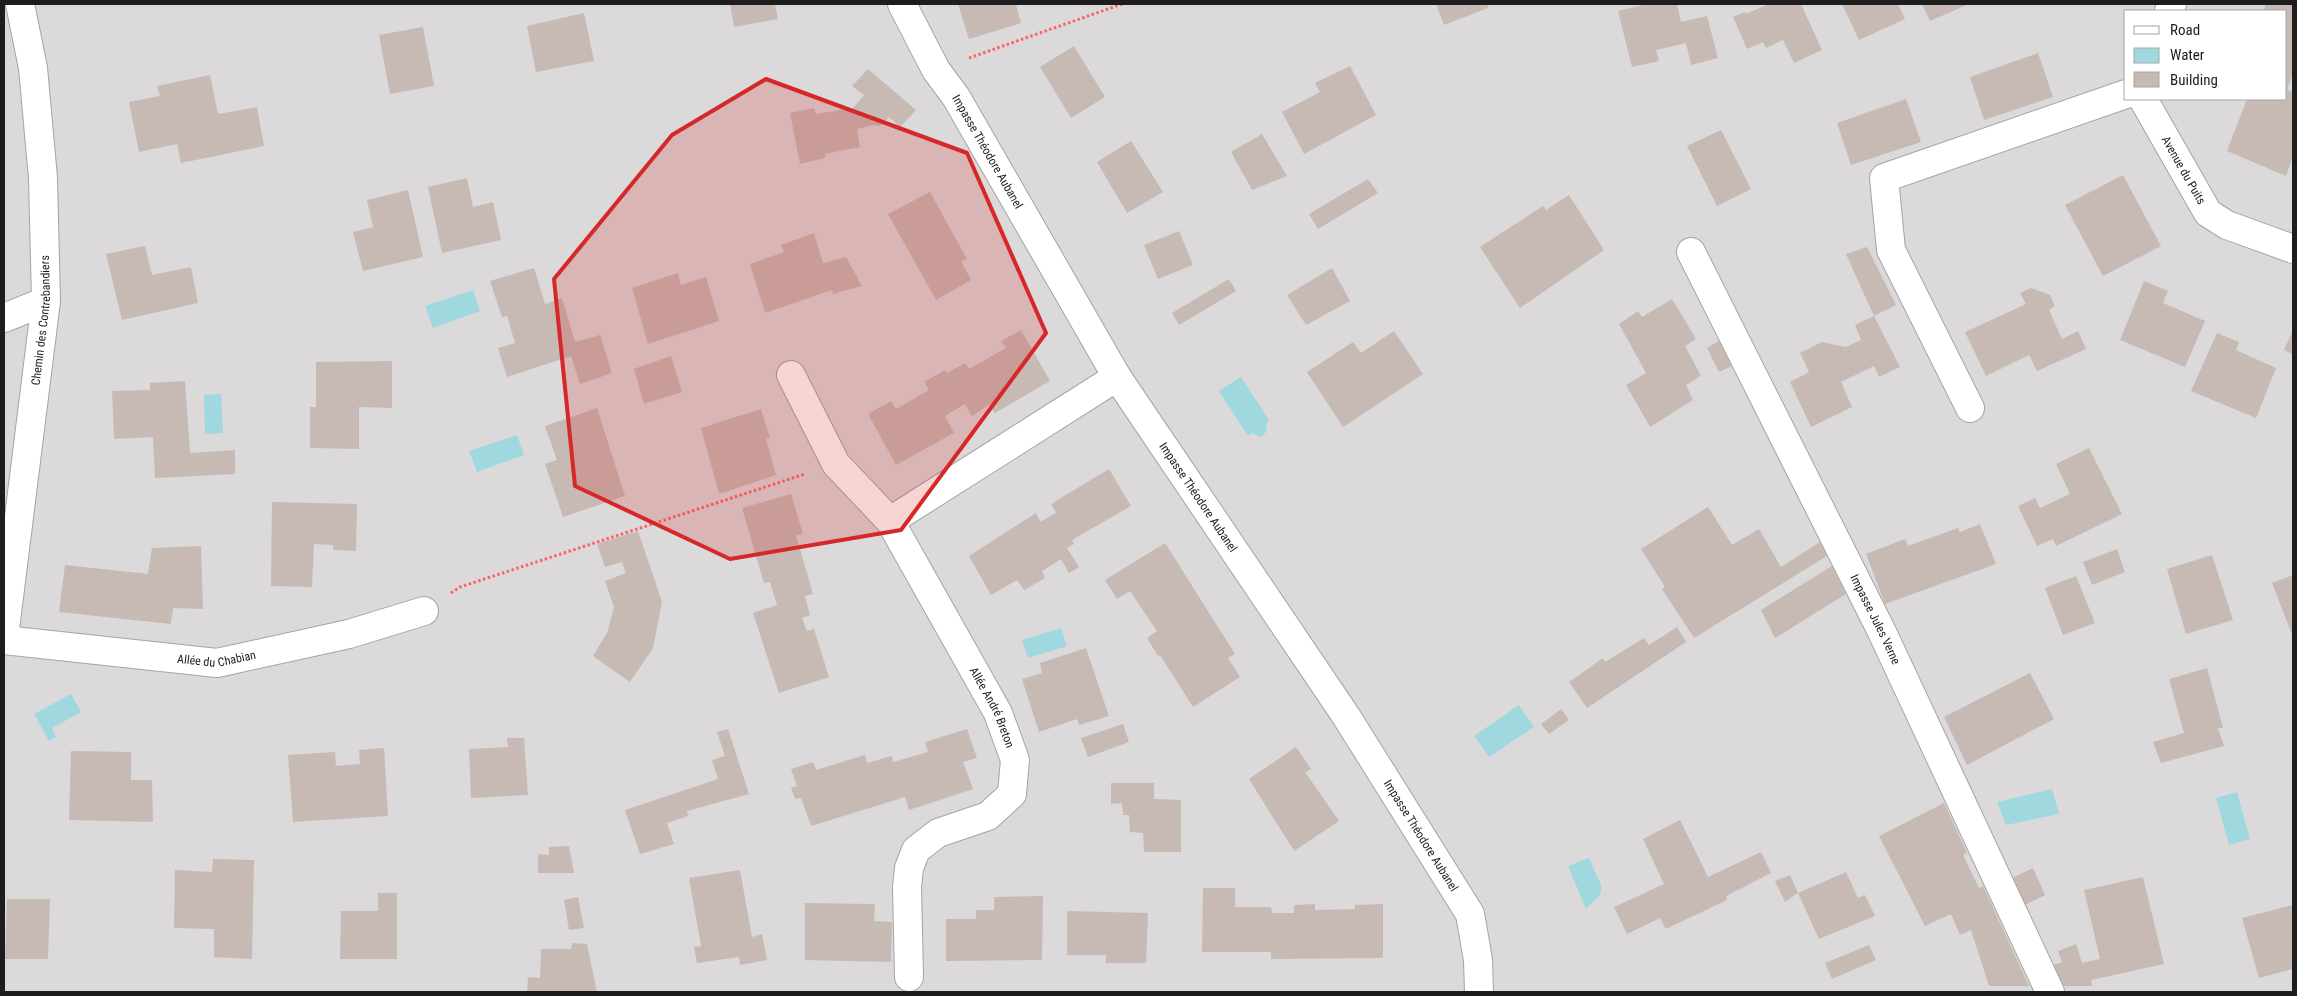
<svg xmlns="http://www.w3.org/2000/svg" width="2297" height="996" viewBox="0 0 2297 996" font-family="'Roboto Condensed',sans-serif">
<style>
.residential{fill:#dbd9da;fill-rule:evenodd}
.water{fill:#9fd9df}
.building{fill:#c7bab5}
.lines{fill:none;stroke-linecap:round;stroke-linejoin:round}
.minor-casing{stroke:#a4a4a4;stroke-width:30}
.path{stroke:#ff6265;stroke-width:3;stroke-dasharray:2.5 2.5;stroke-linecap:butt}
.minor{stroke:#fff;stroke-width:28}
.marked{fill:#d62828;fill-opacity:0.2;stroke:#d62828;stroke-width:4;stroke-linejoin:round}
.labels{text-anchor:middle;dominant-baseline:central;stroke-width:4;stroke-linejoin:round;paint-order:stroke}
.street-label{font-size:12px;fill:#1d1d1d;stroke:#fff}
</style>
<rect width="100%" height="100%" fill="#efe9e1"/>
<!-- residential -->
<path class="residential" d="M4,4h2289v988h-2289zM2126,11h160v88h-160z"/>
<!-- water -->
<g class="water">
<polygon points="473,290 480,311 433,328 425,306"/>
<polygon points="1241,377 1269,420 1267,423 1266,432 1261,437 1252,433 1248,436 1219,391"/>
<polygon points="221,394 223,433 205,434 204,395"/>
<polygon points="517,435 524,455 477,472 469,451"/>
<polygon points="1061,628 1067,646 1028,658 1022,640"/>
<polygon points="71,694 81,712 52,728 56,737 49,741 34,714"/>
<polygon points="1519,705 1534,727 1489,757 1474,736"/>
<polygon points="2052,789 2059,814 2006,825 1997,802"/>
<polygon points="2237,792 2250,839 2229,845 2216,798"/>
<polygon points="1589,858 1601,885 1601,893 1586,909 1568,866"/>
</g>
<!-- building -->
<g class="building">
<polygon points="730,4 775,4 778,19 734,27"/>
<polygon points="958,4 1016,4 1021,23 969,39"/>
<polygon points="1436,4 1487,4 1488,8 1444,25"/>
<polygon points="1647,4 1677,4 1681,22 1707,16 1718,58 1691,65 1686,43 1656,50 1659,61 1632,67 1618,11"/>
<polygon points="1769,4 1801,4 1822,50 1794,63 1783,40 1766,48 1763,42 1747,49 1733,17 1745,12 1746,14"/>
<polygon points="1842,4 1898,4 1905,19 1859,40"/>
<polygon points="1922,4 1969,4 1930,21"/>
<polygon points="2266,4 2293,4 2293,74 2287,89 2293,92 2293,156 2286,176 2227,151 2247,99 2286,99 2286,11 2263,11"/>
<polygon points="584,13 594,61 536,72 527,26"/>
<polygon points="423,27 434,86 390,94 379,35"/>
<polygon points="1074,46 1105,97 1071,118 1040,67"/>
<polygon points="2038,53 2053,97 1984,120 1970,77"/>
<polygon points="1350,66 1376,115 1304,154 1282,112 1320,92 1315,83"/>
<polygon points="868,69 916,110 900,127 889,117 880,126 873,125 857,129 860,147 825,154 825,158 800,164 790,113 814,108 816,114 853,108 864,95 852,86"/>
<polygon points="210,75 218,114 257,107 264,146 181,163 177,144 139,152 129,102 160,96 157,86"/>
<polygon points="1906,99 1921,142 1851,165 1837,123"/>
<polygon points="1721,130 1751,189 1717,206 1687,146"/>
<polygon points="1262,134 1287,176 1252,190 1231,152"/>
<polygon points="1131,141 1163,192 1127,213 1097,162"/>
<polygon points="2123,175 2161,246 2103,276 2065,205"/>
<polygon points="467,178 473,207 493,202 501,240 442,253 428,187"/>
<polygon points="1368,179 1378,193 1318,229 1309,214"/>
<polygon points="408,190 423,257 363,271 353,232 373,227 367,200"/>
<polygon points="930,192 967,259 961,261 971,280 936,300 888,214"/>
<polygon points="1569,195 1604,250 1520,308 1480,247 1543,206 1546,210"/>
<polygon points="1179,231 1193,265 1158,279 1144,245"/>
<polygon points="814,233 823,263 846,257 862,286 833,294 832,290 765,313 750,264 784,252 781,245"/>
<polygon points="145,246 152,275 191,267 198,303 122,320 106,254"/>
<polygon points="1867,247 1896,305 1874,316 1846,254"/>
<polygon points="534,268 545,304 562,298 575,342 600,335 612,373 580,384 571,356 507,377 498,348 515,343 507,316 502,317 490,281"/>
<polygon points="1332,268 1350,301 1306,325 1287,295"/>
<polygon points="678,273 681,285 706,277 719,321 648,344 632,288"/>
<polygon points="1229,279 1236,291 1179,325 1172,313"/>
<polygon points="2144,281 2168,291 2163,303 2205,321 2185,367 2120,340"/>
<polygon points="2031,288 2050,295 2055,306 2049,310 2062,339 2078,331 2086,349 2037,371 2029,355 1986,376 1965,332 2026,304 2020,293"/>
<polygon points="1672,299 1696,339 1685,346 1701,376 1686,385 1693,400 1650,427 1626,385 1646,373 1619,324 1638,311 1642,317"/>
<polygon points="1874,316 1900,367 1879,377 1874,366 1841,382 1852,407 1811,427 1790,382 1809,372 1800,353 1822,342 1846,347 1861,340 1855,325"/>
<polygon points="1021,330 1050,381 995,413 989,405 972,416 965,404 945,416 954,433 896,465 868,414 891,401 896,409 929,390 924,382 945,370 947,373 965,363 969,369 1006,348 1001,341"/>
<polygon points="2293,330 2293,354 2284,350"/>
<polygon points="1394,331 1423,374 1343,427 1307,372 1353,342 1361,353"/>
<polygon points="2217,333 2239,342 2236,350 2276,368 2256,418 2191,391"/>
<polygon points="1719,341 1732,366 1719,372 1707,348"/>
<polygon points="671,356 682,392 644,404 634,369"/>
<polygon points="392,361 392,408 359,407 359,449 310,448 310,407 316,407 316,362"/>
<polygon points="185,381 190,453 235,450 235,474 155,478 153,437 114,439 112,391 150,390 150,383"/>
<polygon points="597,408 625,496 563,517 545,464 557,460 545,426"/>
<polygon points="761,409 770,438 766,439 776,475 719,494 701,428"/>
<polygon points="2089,448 2122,514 2056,546 2053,539 2037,546 2018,506 2035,498 2040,508 2070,494 2056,464"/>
<polygon points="1109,469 1131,506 1072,540 1074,544 1067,548 1079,567 1069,573 1061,559 1042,571 1045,578 1024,590 1017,580 991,595 969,556 1036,513 1040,522 1056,513 1051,504"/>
<polygon points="791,494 803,534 796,535 813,594 805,596 810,615 802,618 807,631 814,629 829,677 779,693 753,613 777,605 770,582 764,583 742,508"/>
<polygon points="272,502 357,504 356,551 333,550 333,545 314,544 312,587 271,586"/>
<polygon points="1708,507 1732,545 1759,529 1781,567 1820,542 1827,556 1694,638 1662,589 1665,587 1641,549"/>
<polygon points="1980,524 1996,564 1885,604 1866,554 1905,539 1908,546 1958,528 1960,532"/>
<polygon points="638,531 662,602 653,648 630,682 593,656 607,633 614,607 605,581 626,573 622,562 605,567 597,544"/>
<polygon points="1165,543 1235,654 1228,658 1240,677 1193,707 1160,655 1158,656 1147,638 1157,631 1130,591 1117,599 1105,580"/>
<polygon points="201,546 203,609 173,608 171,624 59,612 65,565 148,574 152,548"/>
<polygon points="2117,549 2125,572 2092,585 2083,562"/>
<polygon points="2212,555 2233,620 2186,634 2167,569"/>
<polygon points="1832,566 1846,594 1775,638 1761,610"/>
<polygon points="2293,575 2293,637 2272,583"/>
<polygon points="2076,576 2095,623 2063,635 2045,588"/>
<polygon points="1677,627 1686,642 1587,708 1569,682 1603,658 1605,662 1644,638 1649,645"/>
<polygon points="1086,648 1109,716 1079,725 1077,719 1039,732 1022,679 1042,673 1040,663"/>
<polygon points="2207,668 2223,728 2218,728 2224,746 2161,763 2153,742 2184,733 2169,679"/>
<polygon points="2030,673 2054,719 1967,765 1944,717"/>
<polygon points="1561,709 1569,720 1549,734 1541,724"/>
<polygon points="1123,724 1129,742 1088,757 1081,738"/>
<polygon points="728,729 749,794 687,811 688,816 667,823 674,844 640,854 625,810 718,779 712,760 725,756 717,732"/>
<polygon points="967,729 977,758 963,762 973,789 909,810 905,797 811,826 801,798 795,799 791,788 797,786 791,769 813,762 816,770 865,755 867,763 892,756 893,762 928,752 925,742"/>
<polygon points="507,738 524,738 528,795 471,798 469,749 508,747"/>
<polygon points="1296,747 1311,769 1305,772 1339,821 1294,851 1249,779"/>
<polygon points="384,748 388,816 293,822 288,755 335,752 336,766 360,764 359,750"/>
<polygon points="71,751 131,752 131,780 152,780 153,822 69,820"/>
<polygon points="1111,783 1154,783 1154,799 1181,800 1181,852 1144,852 1143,833 1130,832 1129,815 1123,815 1122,803 1111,804"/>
<polygon points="1944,803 1967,853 1963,855 1979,888 1983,886 2029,986 1989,986 1971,930 1960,935 1951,914 1925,926 1879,836"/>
<polygon points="1680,820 1708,877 1761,852 1771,873 1726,896 1727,900 1666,929 1660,918 1627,934 1614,907 1664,884 1643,839"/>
<polygon points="569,846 574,873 538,873 538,854 549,855 549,847"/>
<polygon points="213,859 254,860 252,959 214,957 214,929 174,928 175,870 212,872"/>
<polygon points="2033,868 2045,895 2025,905 2012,878"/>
<polygon points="740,870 752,937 762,934 767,960 740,965 739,957 697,963 694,947 701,946 689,878"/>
<polygon points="1846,872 1858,898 1865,895 1875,916 1819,939 1798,893"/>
<polygon points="1790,875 1798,893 1785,902 1775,881"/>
<polygon points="2143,877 2164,964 2091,980 2092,986 2062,986 2053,965 2062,962 2058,951 2076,944 2082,963 2100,959 2084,890"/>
<polygon points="1203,888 1235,888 1235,907 1271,907 1272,913 1294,913 1294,905 1315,904 1315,910 1355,909 1355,905 1383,904 1383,958 1271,959 1271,952 1202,952"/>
<polygon points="378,893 397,893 397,959 340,959 341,911 378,911"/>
<polygon points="1043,896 1042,960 946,961 946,919 976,919 976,910 994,910 994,897"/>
<polygon points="578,897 584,928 569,930 564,900"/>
<polygon points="7,899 50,899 48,959 5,959"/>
<polygon points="805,903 875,904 874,921 892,922 891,962 805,960"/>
<polygon points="2293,905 2293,969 2259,978 2242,918"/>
<polygon points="1067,911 1148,913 1146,963 1106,963 1106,955 1067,955"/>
<polygon points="572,943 587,944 597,992 527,992 528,977 540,978 541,949 571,949"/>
<polygon points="1869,945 1876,960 1832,979 1825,963"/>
</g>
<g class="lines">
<defs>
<g id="minor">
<path id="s1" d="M902,4l34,66 20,27 161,280 229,339 124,198 8,46 1,32"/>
<polyline points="2169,11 2172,4"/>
<path id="s2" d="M2143,99l65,114 19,12 66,24"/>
<path id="s3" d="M1691,252l191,380 168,360"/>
<polyline points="4,318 46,301"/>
<path id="s4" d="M791,375l45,89 54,57 108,192 17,47 -3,34 -24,22 -50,17 -22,17 -7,18 -2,19 2,90"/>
<polyline points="1970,408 1891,250 1884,178 2126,94"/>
<polyline points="890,521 1117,377"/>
<path id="s5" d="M4,637l42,-336 -3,-123 -10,-110 -13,-64"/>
<path id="s6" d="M4,640l213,23 132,-29 75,-23"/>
</g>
</defs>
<!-- minor casing -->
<use href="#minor" class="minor-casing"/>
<!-- path -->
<g class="path">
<polyline points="969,58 1122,4"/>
<polyline points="451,593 460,587 805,474"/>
</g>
<!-- minor -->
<use href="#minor" class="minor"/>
</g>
<!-- marked area -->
<path class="marked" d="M766,79l201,74 79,180 -145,197 -171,29 -155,-73 -21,-207 118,-144z"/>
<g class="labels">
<!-- street labels -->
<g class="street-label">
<text stroke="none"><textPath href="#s1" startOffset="171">Impasse Théodore Aubanel</textPath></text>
<text stroke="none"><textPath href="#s2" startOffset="82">Avenue du Puits</textPath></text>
<text stroke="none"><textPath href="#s5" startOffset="319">Chemin des Contrebandiers</textPath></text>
<text stroke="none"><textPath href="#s1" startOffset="576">Impasse Théodore Aubanel</textPath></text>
<text stroke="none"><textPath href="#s3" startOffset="411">Impasse Jules Verne</textPath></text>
<text stroke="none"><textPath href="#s6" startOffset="214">Allée du Chabian</textPath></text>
<text stroke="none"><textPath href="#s4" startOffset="391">Allée André Breton</textPath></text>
<text stroke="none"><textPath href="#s1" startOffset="981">Impasse Théodore Aubanel</textPath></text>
</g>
</g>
<!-- border -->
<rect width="2297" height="996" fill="none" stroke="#1d1d1d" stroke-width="10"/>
<!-- legend -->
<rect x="2124" y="10" width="162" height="90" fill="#ffffff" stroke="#a5a5a5"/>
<rect x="2134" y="26" width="25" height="8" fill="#ffffff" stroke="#a5a5a5"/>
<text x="2170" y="35" font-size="15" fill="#1d1d1d">Road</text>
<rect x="2134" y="48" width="25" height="15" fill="#9fd9df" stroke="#a5a5a5"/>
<text x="2170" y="60" font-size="15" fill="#1d1d1d">Water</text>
<rect x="2134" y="72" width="25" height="15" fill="#c7bab5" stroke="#a5a5a5"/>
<text x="2170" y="85" font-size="15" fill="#1d1d1d">Building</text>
</svg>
